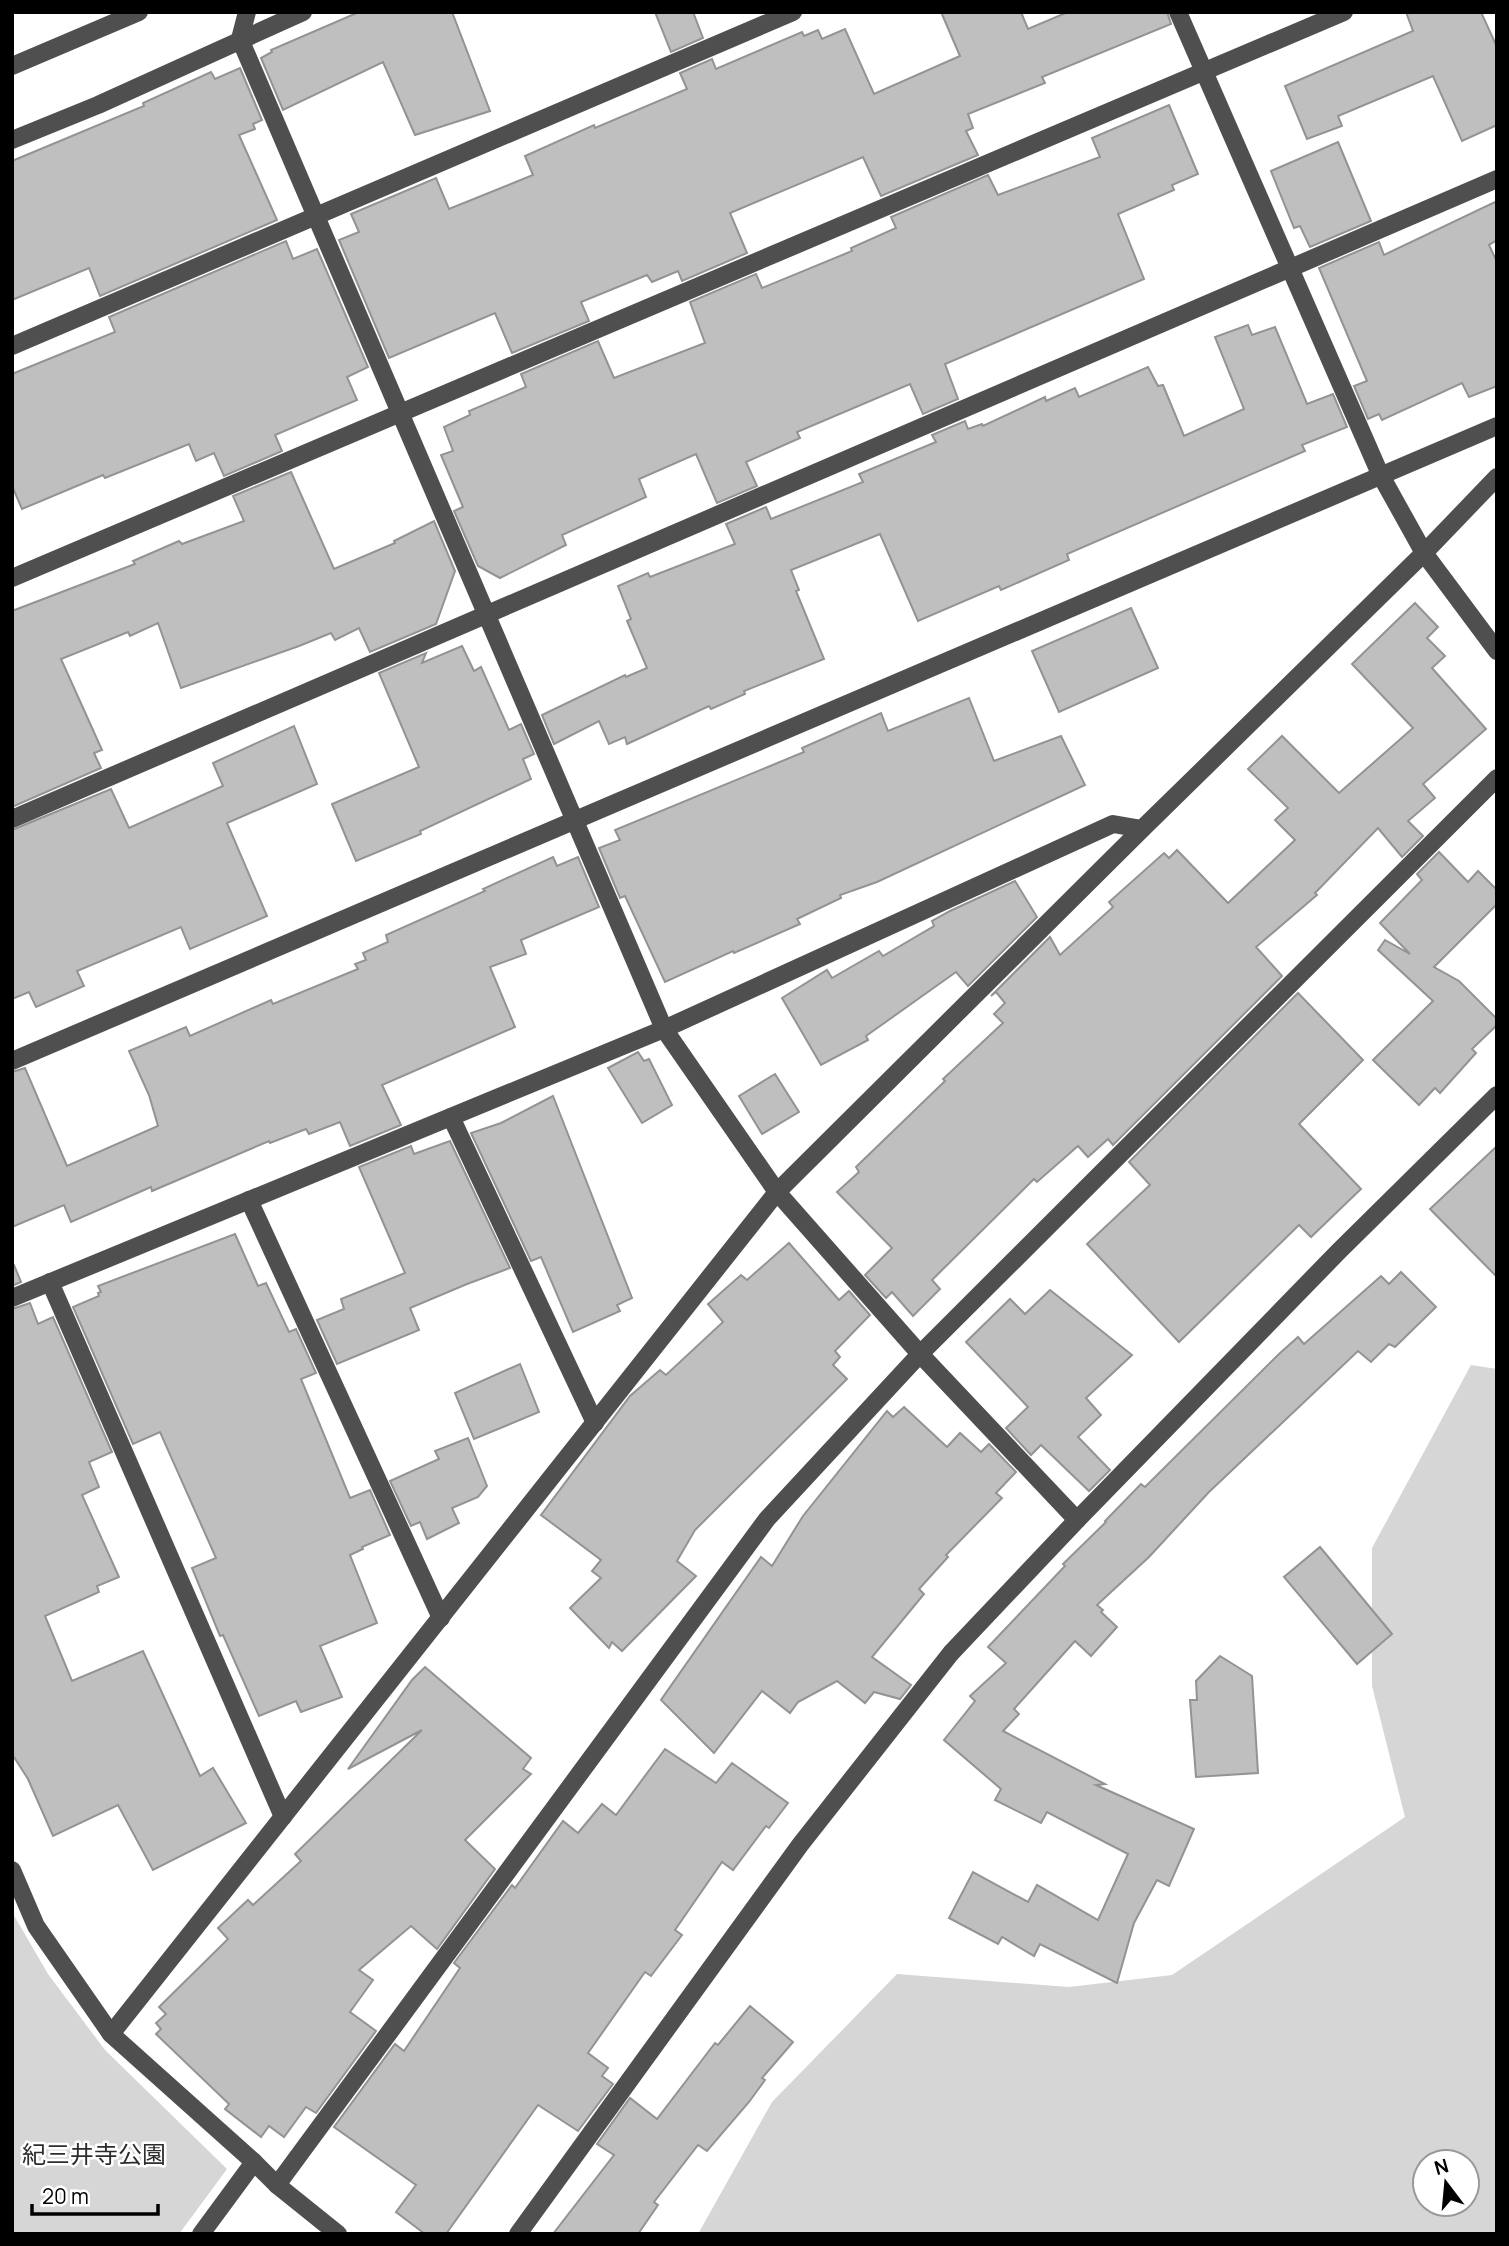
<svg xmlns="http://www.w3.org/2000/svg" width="1509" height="2246" viewBox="0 0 1509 2246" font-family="Manrope,'Noto Sans JP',sans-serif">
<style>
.green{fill:#d6d6d6;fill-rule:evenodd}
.building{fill:#bfbfbf;stroke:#939393;stroke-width:2}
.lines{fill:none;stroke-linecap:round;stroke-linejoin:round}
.minor{stroke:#4f4f4f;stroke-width:18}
.labels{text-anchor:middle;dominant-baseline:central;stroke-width:5;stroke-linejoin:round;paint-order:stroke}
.park-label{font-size:24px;fill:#2d2d2d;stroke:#fff}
</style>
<rect width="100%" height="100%" fill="#fff"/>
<!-- green -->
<g class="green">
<path d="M1471,1365l26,4v865h-799l74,-132 125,-128 172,13 103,-12 233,-158 -33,-131v-138zM1425,2162h42v42h-42z"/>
<polygon points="12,1912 48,1974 105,2050 227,2169 179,2234 12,2234"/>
</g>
<!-- building -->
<g class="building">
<polygon points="359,12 452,12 490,111 415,135 383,62 283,110 261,58 272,52 271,50"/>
<polygon points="655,12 693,12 703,38 671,52"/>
<polygon points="941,12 1021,12 1028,29 1068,12 1167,12 1171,24 1042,77 1045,83 968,114 973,128 966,131 978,155 881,196 863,157 730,213 747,253 682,281 678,271 652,282 647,275 581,302 589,321 512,353 495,313 389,358 339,240 359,232 351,214 436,178 449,209 533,175 525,156 594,125 595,128 687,89 680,73 712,59 716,69 802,32 804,36 818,30 822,39 845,29 874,94 960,56"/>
<polygon points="1406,12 1481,12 1497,47 1497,125 1462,141 1433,76 1338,116 1342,126 1307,139 1285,86 1413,31"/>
<polygon points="240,68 262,120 253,124 255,129 239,135 277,220 100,296 89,268 12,300 12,161 144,106 143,103 211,72 215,79"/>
<polygon points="1169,105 1198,174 1172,185 1174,190 1118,214 1144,279 945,364 958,399 923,414 910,384 797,432 800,438 746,462 757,486 717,503 696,454 639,479 646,497 562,535 566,545 500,578 478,566 454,511 463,507 441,455 453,451 444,427 470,415 469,411 526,387 521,374 598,341 614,378 705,343 690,302 756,274 762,288 852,251 851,248 896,228 891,217 988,175 998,195 1100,157 1092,138"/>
<polygon points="1338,142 1371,221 1310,247 1300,226 1294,228 1271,171"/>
<polygon points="1497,201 1497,240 1489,245 1497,262 1497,386 1469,397 1462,383 1382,420 1379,414 1368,419 1354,386 1367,381 1319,268 1379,242 1384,255"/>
<polygon points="286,241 293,259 317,249 368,367 347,377 357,400 275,435 282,451 224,476 214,453 196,461 189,444 105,478 103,475 22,509 12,486 12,374 115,332 109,317"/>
<polygon points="1248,325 1252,335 1275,327 1307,404 1333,394 1347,427 1302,445 1305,451 1067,554 1069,560 1001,590 999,586 918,621 880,534 791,570 799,590 796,591 824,659 744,691 745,694 711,709 709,706 627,744 625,737 609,744 599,721 554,744 542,715 625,675 626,677 647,668 627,621 631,619 618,586 648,573 650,577 735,544 726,524 766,507 771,519 863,482 859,474 936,442 932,435 965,421 968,429 982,424 983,426 1045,397 1046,401 1075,388 1079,397 1148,367 1158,386 1163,385 1184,436 1244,409 1215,337"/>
<polygon points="291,472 334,569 395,543 394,541 434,521 455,571 436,624 370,652 359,628 335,640 331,633 299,646 181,688 158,623 130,636 128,632 61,659 102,750 94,753 101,768 12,807 12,611 135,564 133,561 179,541 182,544 244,521 233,496"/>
<polygon points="1415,603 1438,627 1427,638 1445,656 1432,668 1486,729 1423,784 1435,798 1408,821 1423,836 1402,857 1378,828 1315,893 1317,895 1256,947 1282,976 1113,1145 1108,1139 1088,1157 1078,1146 1037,1182 1034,1179 932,1280 940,1289 913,1316 892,1292 886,1298 865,1275 892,1248 837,1192 859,1172 856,1167 945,1081 943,1079 1003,1023 994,1014 1005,1003 996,992 991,996 1050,937 1060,955 1113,907 1109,902 1164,853 1169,858 1177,850 1228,903 1295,840 1275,820 1288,808 1248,769 1282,736 1339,793 1413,728 1352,664"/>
<polygon points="1131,608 1158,668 1059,712 1032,651"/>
<polygon points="462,646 474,671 481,667 509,730 521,724 534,754 523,759 531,779 420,831 421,834 356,861 332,804 419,767 379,673 426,653 422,663"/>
<polygon points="969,698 994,761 1061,736 1085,785 877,882 840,895 841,898 797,919 800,924 734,953 733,951 665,982 625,896 620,898 599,848 620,840 615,830 804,752 802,748 881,713 888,731"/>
<polygon points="294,726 317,784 227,823 267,916 190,949 181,927 77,971 84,986 36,1007 29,992 12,999 12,830 111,789 129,828 223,786 213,763"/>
<polygon points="1439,852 1468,882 1478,871 1497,890 1497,904 1434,967 1459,981 1497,1019 1497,1025 1472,1049 1476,1053 1440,1093 1435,1088 1419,1105 1373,1060 1433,1001 1378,950 1385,940 1410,954 1380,923 1422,880 1417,874"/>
<polygon points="553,857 557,866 578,857 599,907 521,940 526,954 490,967 515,1027 382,1085 401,1125 350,1146 340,1122 309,1134 306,1129 270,1143 269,1141 152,1191 151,1187 71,1222 64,1205 12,1227 12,1072 25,1068 67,1166 158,1126 149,1095 129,1051 186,1027 190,1036 271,1000 273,1004 358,969 355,964 366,960 363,953 388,942 386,935 485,891 483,889"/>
<polygon points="1015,881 1037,917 968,986 956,972 866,1036 868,1040 821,1065 782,998 827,970 832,978 879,951 883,956 934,926 932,921 950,911"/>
<polygon points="1298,993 1363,1060 1299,1124 1361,1189 1311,1237 1299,1225 1179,1342 1087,1244 1150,1185 1129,1162"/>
<polygon points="638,1052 644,1061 649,1059 672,1105 642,1123 608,1068"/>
<polygon points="775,1074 799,1112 762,1134 739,1096"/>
<polygon points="553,1096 632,1298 617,1305 620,1311 573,1332 541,1257 531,1261 471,1133 501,1123"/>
<polygon points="450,1141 510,1268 467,1284 410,1308 419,1330 337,1364 317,1320 344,1309 341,1299 405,1273 359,1167 411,1146 414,1154"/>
<polygon points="1497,1146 1497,1277 1430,1209"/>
<polygon points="235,1234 258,1286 266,1283 289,1332 296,1329 316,1373 301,1379 350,1498 370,1490 390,1535 362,1547 363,1549 350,1555 377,1623 320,1646 342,1697 301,1712 296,1701 259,1716 223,1635 220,1636 192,1568 216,1558 160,1432 133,1444 73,1307 99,1296 98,1293 101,1292 98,1286"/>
<polygon points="789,1243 839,1300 849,1291 870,1315 835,1351 840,1357 833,1365 847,1379 695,1530 677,1561 696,1576 622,1651 612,1642 609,1648 570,1608 601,1578 592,1571 601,1560 541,1515 630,1396 660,1370 666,1375 723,1322 708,1304 741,1275 747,1280"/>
<polygon points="12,1265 14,1265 21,1282 12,1286"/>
<polygon points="1401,1272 1436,1307 1395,1347 1389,1344 1371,1362 1358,1351 1209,1492 1149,1557 1097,1605 1103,1610 1101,1612 1117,1627 1091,1656 1075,1641 1014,1709 1019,1714 1003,1731 1105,1784 1096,1785 1194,1829 1169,1886 1157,1880 1134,1923 1117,1983 1040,1944 1034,1956 1002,1937 998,1944 949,1918 973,1872 1028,1902 1037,1885 1098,1920 1128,1854 1047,1812 1041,1823 995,1800 1001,1789 944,1740 975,1701 970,1696 1006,1663 988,1647 1065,1566 1063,1564 1106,1522 1105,1521 1141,1484 1145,1487 1279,1354 1298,1337 1304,1344 1381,1276 1389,1284"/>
<polygon points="1050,1290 1132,1355 1086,1398 1101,1415 1078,1437 1110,1470 1089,1491 1041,1445 1031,1455 1006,1428 1028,1407 966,1342 1010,1299 1025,1314"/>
<polygon points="30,1303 38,1324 53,1317 112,1452 89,1462 99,1487 82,1495 119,1577 97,1586 99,1592 45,1616 72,1681 143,1651 200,1776 213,1768 246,1823 153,1870 118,1805 53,1836 28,1779 12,1754 12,1309"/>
<polygon points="520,1364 539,1412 474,1439 455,1393"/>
<polygon points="904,1407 947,1447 960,1433 981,1452 989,1444 1016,1472 996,1493 1002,1498 946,1555 948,1557 919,1589 924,1594 872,1657 911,1685 900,1699 874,1692 865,1703 837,1681 798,1702 790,1713 762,1691 714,1753 661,1700 761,1557 772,1566 803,1516 887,1411 893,1417"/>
<polygon points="468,1438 487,1486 478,1497 452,1508 459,1523 427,1539 420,1522 411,1526 390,1481 439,1459 435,1451"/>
<polygon points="1320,1547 1392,1634 1357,1664 1284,1577"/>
<polygon points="1220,1656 1252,1676 1258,1773 1196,1777 1190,1700 1197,1700 1196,1681"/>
<polygon points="425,1667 531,1758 523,1769 531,1774 465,1840 495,1869 437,1949 411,1926 359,1970 373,1980 350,2012 376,2031 316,2113 306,2107 284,2137 269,2126 261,2137 225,2109 229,2104 156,2034 161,2029 156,2023 166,2014 159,2007 228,1939 218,1928 248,1900 253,1905 301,1861 295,1854 422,1730 348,1769 412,1680"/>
<polygon points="665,1749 716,1783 732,1763 788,1803 769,1828 766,1826 733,1870 722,1862 675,1930 682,1935 651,1976 645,1972 588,2053 608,2068 602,2076 613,2084 578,2131 538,2105 446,2234 425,2234 396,2212 416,2185 334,2127 395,2044 404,2051 460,1968 454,1963 512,1885 515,1888 563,1821 578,1833 602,1804 616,1815"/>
<polygon points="750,2006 793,2042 762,2078 765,2080 749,2102 707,2151 698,2145 654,2202 658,2205 638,2234 553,2234 614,2155 597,2144 630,2098 657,2119 715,2043 718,2045"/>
</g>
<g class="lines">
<!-- minor -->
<g class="minor">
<polyline points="247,12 240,39 664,1029 777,1192 920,1354 1077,1520"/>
<polyline points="1178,12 1380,474 1424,553 1497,651"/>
<polyline points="12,66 139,12"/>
<polyline points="12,140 98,105 303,12"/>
<polyline points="12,346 793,12"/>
<polyline points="12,578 1344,12"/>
<polyline points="12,819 1497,179"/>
<polyline points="12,1061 1497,426"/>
<polyline points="451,1117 595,1423"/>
<polyline points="249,1200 441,1618"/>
<polyline points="50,1282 283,1817"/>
<polyline points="12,1298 664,1029 1113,824 1142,829"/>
<polyline points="12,1870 36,1926 111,2034 254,2162 277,2185 338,2234"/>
<polyline points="111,2034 777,1192 1142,829 1424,553 1497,477"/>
<polyline points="277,2185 767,1519 920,1354 1497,778"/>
<polyline points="201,2234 254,2162"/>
<polyline points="518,2234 800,1845 951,1653 1077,1520 1339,1251 1497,1095"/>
</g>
</g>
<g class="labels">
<!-- park labels -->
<g class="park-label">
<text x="94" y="2153">紀三井寺公園</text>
</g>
</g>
<!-- border -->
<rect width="1509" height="2246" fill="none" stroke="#000000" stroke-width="28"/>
<!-- north arrow -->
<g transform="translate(1446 2183) rotate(344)"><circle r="33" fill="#ffffff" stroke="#999999" stroke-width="2"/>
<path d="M0-5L12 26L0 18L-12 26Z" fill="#000000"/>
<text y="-10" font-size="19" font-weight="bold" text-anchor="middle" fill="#000000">N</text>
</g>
<!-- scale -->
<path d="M32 2204v10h126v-10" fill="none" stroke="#000000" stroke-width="3.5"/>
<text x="42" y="2204" font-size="21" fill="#000000" stroke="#ffffff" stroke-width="5" paint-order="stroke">20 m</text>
</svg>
